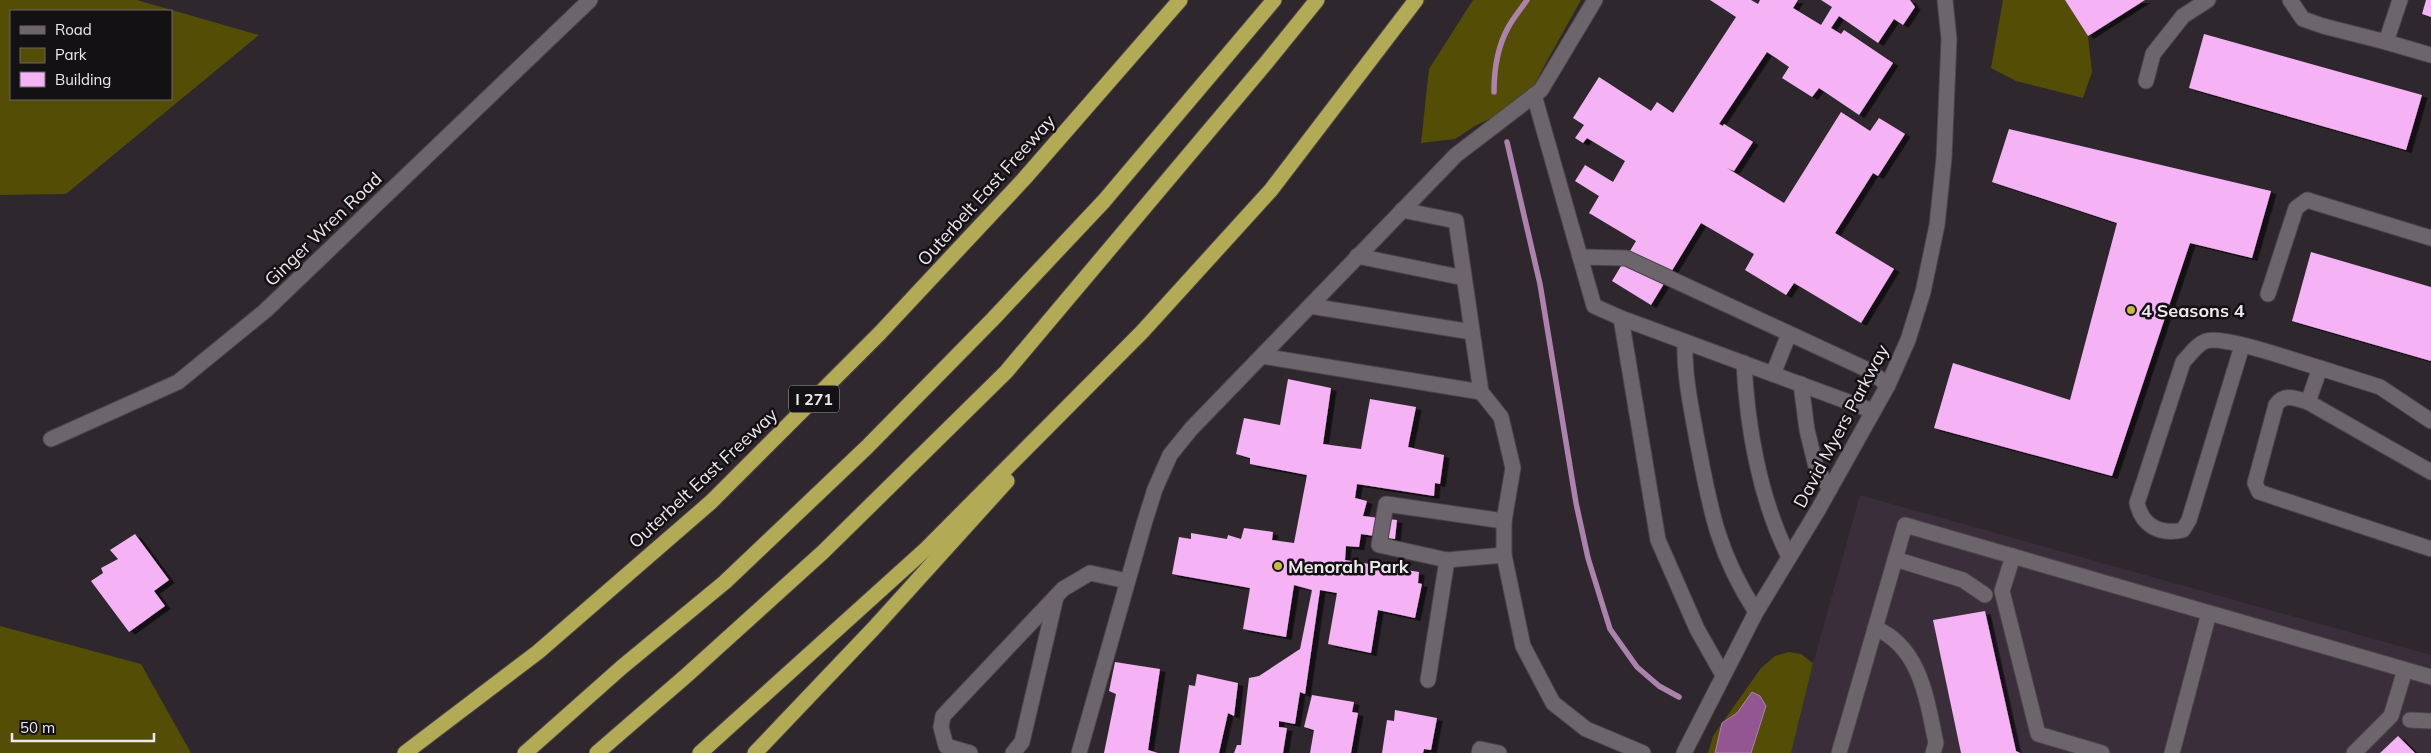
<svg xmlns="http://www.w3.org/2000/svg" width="2431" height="753" viewBox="0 0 2431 753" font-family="Mulish,sans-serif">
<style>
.built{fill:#392e39}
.green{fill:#544d06;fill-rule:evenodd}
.water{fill:#935693;stroke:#ae82ae}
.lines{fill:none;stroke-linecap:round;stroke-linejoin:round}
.stream{stroke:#ae82ae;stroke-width:5.5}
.building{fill:#f5b2f4;filter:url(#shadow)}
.minor-casing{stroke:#4a444a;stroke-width:17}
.highway-casing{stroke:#4a444a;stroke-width:17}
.minor{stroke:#6d656c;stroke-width:15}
.highway{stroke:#b3aa56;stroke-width:15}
.poi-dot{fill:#c8bb3b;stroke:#141114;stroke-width:2}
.labels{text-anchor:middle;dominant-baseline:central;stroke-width:5;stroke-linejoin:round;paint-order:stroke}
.shield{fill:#141114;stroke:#aca8ac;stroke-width:1}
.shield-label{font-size:16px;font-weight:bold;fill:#ede9ed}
.street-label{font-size:18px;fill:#ede9ed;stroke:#141114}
.poi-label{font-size:18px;font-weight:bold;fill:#ede9ed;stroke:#141114;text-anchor:start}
</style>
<defs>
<filter id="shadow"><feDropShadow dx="5.5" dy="3" stdDeviation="0" flood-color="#0009"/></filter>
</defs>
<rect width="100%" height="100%" fill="#2e272d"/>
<!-- built -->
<polygon class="built" points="1860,495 2431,655 2431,753 1788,753"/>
<!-- green -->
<g class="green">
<path d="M0,0h137l122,35 -193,159 -66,1zM11,11h160v88h-160z"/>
<polygon points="1473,0 1581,0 1542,70 1528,100 1475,126 1455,139 1421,143 1429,69"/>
<polygon points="2003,0 2065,0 2088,36 2092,72 2083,98 2016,81 1991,68"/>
<polygon points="0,626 141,664 191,753 0,753"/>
<polygon points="1789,652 1801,654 1813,663 1791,753 1708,753 1713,736 1761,668 1775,656"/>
</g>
<!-- water -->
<polygon class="water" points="1752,692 1760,696 1766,706 1751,753 1715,753 1722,723 1737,713"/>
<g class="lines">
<!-- stream -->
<g class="stream">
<path d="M1494,92c0,-22 4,-47 15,-66 5,-9 12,-17 18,-26"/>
<polyline points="1507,142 1540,284 1576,503 1588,558 1610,629 1637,667 1659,686 1679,697"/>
</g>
</g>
<!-- building -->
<g class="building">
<polygon points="1710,0 1751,0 1758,4 1760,0 1798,0 1793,8 1821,25 1832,7 1821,0 1910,0 1915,7 1903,25 1894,19 1878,43 1839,16 1831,28 1841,34 1844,30 1893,63 1859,115 1819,88 1812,97 1782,78 1789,67 1767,52 1719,124 1723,126 1724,124 1753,142 1734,171 1727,168 1784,203 1841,112 1870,131 1879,118 1905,134 1878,176 1873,173 1835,233 1894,269 1861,323 1794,283 1786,295 1745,270 1754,254 1701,223 1651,305 1612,281 1636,241 1589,213 1599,196 1575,181 1585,165 1613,182 1625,161 1587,138 1583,143 1575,138 1584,125 1573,118 1599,77 1651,111 1657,102 1673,113 1736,17"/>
<polygon points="2065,0 2145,0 2088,36"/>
<polygon points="2426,0 2431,0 2431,17 2422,14"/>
<polygon points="2204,34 2422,95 2406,150 2189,88"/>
<polygon points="2009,129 2271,191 2252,258 2190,243 2112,476 1934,428 1953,363 2070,400 2117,223 1992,182"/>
<polygon points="2311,252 2431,287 2431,361 2292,321"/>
<polygon points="1288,379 1331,388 1323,444 1361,449 1370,399 1416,407 1408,447 1444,455 1440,484 1435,483 1434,496 1357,484 1355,498 1367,501 1363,516 1397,520 1395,539 1361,534 1359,547 1346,546 1345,560 1419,572 1418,583 1422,584 1415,618 1378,610 1371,653 1328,644 1337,593 1320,590 1305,694 1300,692 1295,724 1279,721 1279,727 1287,728 1283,753 1234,753 1237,745 1241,745 1249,678 1259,676 1300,649 1312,590 1294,585 1286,637 1243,629 1250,588 1172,574 1179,537 1191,539 1191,533 1227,539 1228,535 1241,539 1244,528 1273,532 1272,540 1294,543 1307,475 1250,464 1250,458 1236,454 1244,418 1280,425"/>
<polygon points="135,534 169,580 154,591 165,606 129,632 91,581 103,573 101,568 118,559 110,550"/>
<polygon points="1985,611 2016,751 2020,753 1961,753 1933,620"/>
<polygon points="1115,662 1160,669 1148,750 1158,753 1104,753 1116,694 1109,691"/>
<polygon points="1197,674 1238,683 1234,716 1228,713 1219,753 1179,753 1189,685 1195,686"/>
<polygon points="1312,695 1354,702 1352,712 1358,713 1351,753 1310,753 1314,730 1304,727"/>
<polygon points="1395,710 1437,718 1431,750 1424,749 1423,753 1382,753 1387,720 1394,721"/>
<polygon points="2398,736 2415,753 2380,753"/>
</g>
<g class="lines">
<defs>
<g id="minor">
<polyline points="2290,0 2303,19 2323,26 2386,42"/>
<polyline points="2400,0 2386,42 2431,55"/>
<polyline points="2146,81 2153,54 2183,16 2208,0"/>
<polyline points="1534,95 1594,306 1621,318 1658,540 1697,629 1723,675"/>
<polyline points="1402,210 1456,221 1481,392"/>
<polyline points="1357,256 1464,278"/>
<polyline points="1580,257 1626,258 1868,370 1888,385"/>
<polyline points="2268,294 2296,208 2307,200 2431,238"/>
<polyline points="1310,306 1472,332"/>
<polyline points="1621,318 1873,411"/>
<path d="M1685,342c-1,33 6,65 12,98 13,68 20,112 59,172"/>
<path d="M2242,346l-53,174 -6,10c-23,5 -41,-4 -46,-27l46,-141c7,-7 14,-18 23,-21 19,-6 92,21 114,27l-12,34 123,70"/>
<polyline points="1262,356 1481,392 1501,417 1513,468 1504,521 1386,504 1379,545 1447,560 1504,555 1523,646 1553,703 1586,729 1643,753"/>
<path d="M1744,363c3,64 16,137 45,194"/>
<polyline points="2320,368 2380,387 2431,421"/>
<polyline points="1773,374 1789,334"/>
<polyline points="1801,384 1807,430 1816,467 1830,489"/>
<path d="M2308,402c-13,-4 -24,-9 -32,3l-21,78 4,9 172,57"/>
<polyline points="51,439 178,382 265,311 590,0"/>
<polyline points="1504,521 1504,555"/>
<polyline points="2013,556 2002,591 2038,734 2102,753"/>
<polyline points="1895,559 1963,580 1985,595"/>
<path d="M1875,628c46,19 52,73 61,115l-3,10"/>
<polyline points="1428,680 1447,560"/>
<polyline points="2410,720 2431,721"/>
<polyline points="970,753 946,746 941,727 943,716 1063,589 1090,573 1127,581"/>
<polyline points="1013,753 1022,742 1056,597"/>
<polyline points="1079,753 1144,524 1155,489 1170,455 1191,429 1456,155 1541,90 1595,0"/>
<polyline points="1479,753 1480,749 1499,753"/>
<polyline points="1684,753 1756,612 1818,510 1888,385 1908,340 1923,292 1937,225 1944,158 1949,39 1945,0"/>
<polyline points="1839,753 1905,525 2431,677"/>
<polyline points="2172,753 2209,613"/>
<polyline points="2354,753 2391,716 2405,670"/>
</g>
<g id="highway">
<polyline points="405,753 538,652 711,502 880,333 1024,179 1180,0"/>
<polyline points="525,753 622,667 725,582 867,447 993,319 1104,201 1274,0"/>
<polyline points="597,753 687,675 823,552 1006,372 1266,63 1317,0"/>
<polyline points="700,753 926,549 1142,332 1271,190 1416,0"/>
<polyline points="755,753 874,628 1007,481"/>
</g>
</defs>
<!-- minor casing -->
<use href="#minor" class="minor-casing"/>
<!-- highway casing -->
<use href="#highway" class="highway-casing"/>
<!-- minor -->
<use href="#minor" class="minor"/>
<!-- highway -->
<use href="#highway" class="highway"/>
</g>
<!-- markers -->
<g class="poi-dot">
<circle cx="2131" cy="310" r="5"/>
<circle cx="1278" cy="566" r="5"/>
</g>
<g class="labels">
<!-- shield labels -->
<rect class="shield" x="789" y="385.5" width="50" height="27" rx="4"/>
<g class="shield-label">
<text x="814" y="399">I 271</text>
</g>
<!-- street labels -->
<g class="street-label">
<text transform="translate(986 190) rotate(-48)">Outerbelt East Freeway</text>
<text transform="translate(323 229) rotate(-44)">Ginger Wren Road</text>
<text transform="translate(1841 426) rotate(-62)">David Myers Parkway</text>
<text transform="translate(703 478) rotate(-43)">Outerbelt East Freeway</text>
</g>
<!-- poi labels -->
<g class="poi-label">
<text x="2141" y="310">4 Seasons 4</text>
<text x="1288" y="566">Menorah Park</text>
</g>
</g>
<!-- legend -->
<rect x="10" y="10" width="162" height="90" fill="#141114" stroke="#6b676b"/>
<rect x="20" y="26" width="25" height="8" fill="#6d656c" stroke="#6b676b"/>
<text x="55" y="35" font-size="15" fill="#ede9ed">Road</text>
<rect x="20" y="48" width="25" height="15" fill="#544d06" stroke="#6b676b"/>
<text x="55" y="60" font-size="15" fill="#ede9ed">Park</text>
<rect x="20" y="72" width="25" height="15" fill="#f5b2f4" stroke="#6b676b"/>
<text x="55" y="85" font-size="15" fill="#ede9ed">Building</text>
<!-- scale -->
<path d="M12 733v8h142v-8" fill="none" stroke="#ede9ed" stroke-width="2.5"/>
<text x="20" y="733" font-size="15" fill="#ede9ed" stroke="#141114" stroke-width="4" paint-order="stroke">50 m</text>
</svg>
